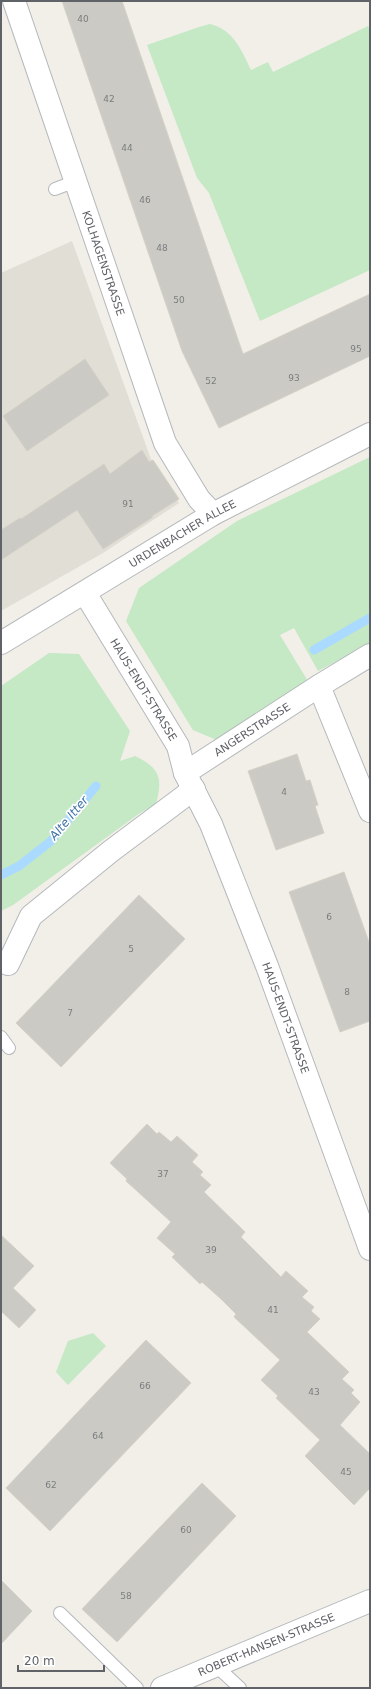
<svg xmlns="http://www.w3.org/2000/svg" width="371" height="1689" viewBox="0 0 371 1689" font-family="'DejaVu Sans',sans-serif">
<style>
.education{fill:#e1ded6}
.green{fill:#c5e8c5}
.lines{fill:none;stroke-linecap:round;stroke-linejoin:round}
.stream{stroke:#aadaff;stroke-width:9}
.building{fill:#cccac5;stroke:#d6d1c6}
.lane-casing{stroke:#b5b8bc;stroke-width:14}
.street-casing{stroke:#b5b8bc;stroke-width:24}
.lane{stroke:#fff;stroke-width:12}
.street{stroke:#fff;stroke-width:22}
.labels{text-anchor:middle;dominant-baseline:central;stroke-width:3.5;stroke-linejoin:round;paint-order:stroke}
.number-label{font-size:9px;fill:#7a7d7f}
.street-label{font-size:11px;fill:#5f6368;stroke:#fff}
.water-label{font-size:12px;font-style:italic;fill:#4174aa;stroke:#fff}
</style>
<rect width="100%" height="100%" fill="#f1efe8"/>
<!-- education -->
<polygon class="education" points="72,241 152,462 179,503 103,553 1,611 1,273"/>
<!-- green -->
<g class="green">
<path d="M210,24c23,5 32,27 41,46l17,-8 5,10 95,-46 2,4v240l-110,51 -51,-128 -12,-15 -50,-133 52,-18z"/>
<polygon points="370,457 370,644 318,671 294,628 280,635 309,683 219,741 193,730 191,727 126,621 139,588 237,521"/>
<path d="M49,653l30,1 51,77 -10,30 15,-5c25,12 28,22 21,48l-16,9 -127,92 -12,6v-225z"/>
<polygon points="93,1333 106,1346 68,1385 56,1372 68,1341"/>
</g>
<g class="lines">
<!-- stream -->
<g class="stream">
<polyline points="314,650 370,618"/>
<polyline points="1,875 19,866 51,841 96,786"/>
</g>
</g>
<!-- building -->
<g class="building">
<polygon points="62,1 122,1 243,354 370,294 370,356 219,428 182,351"/>
<polygon points="85,359 109,395 27,451 3,416"/>
<polygon points="142,450 149,462 153,460 179,499 152,516 153,517 103,549 77,510 1,560 1,530 20,518 21,519 104,464 110,474"/>
<polygon points="297,754 306,781 310,780 318,805 315,806 324,833 276,850 248,771"/>
<polygon points="344,872 370,945 370,1021 340,1032 289,892"/>
<polygon points="139,895 185,939 61,1067 16,1023"/>
<polygon points="147,1124 157,1134 159,1132 171,1142 177,1136 198,1155 192,1162 203,1172 200,1175 211,1185 204,1192 245,1232 241,1237 281,1277 286,1271 308,1291 302,1297 314,1307 311,1311 320,1319 307,1332 349,1372 342,1379 354,1390 351,1393 360,1402 340,1425 370,1454 370,1488 354,1505 305,1456 320,1440 276,1398 278,1396 261,1380 280,1360 234,1317 236,1314 221,1299 202,1282 200,1284 172,1257 175,1254 157,1238 171,1222 126,1181 127,1179 110,1163"/>
<polygon points="1,1235 34,1266 13,1288 36,1310 19,1328 1,1311"/>
<polygon points="146,1340 191,1383 50,1531 6,1488"/>
<polygon points="202,1483 236,1516 117,1642 82,1609"/>
<polygon points="1,1580 32,1611 1,1644"/>
</g>
<g class="lines">
<defs>
<g id="lane">
<polyline points="55,189 76,181"/>
<polyline points="1,1037 9,1048"/>
<polyline points="60,1613 137,1688"/>
<polyline points="215,1665 240,1688"/>
</g>
<g id="street">
<path id="s1" d="M14,1l151,442 34,56 14,15"/>
<path id="s2" d="M85,593l93,153 7,27 26,51 56,142 103,283"/>
<path id="s3" d="M1,643l212,-129 157,-80"/>
<polyline points="319,686 370,811"/>
<path id="s4" d="M185,773l134,-87 51,-31"/>
<polyline points="8,964 31,916 111,851 194,789"/>
<path id="s5" d="M162,1688l208,-87"/>
</g>
</defs>
<!-- lane casing -->
<use href="#lane" class="lane-casing"/>
<!-- street casing -->
<use href="#street" class="street-casing"/>
<!-- lane -->
<use href="#lane" class="lane"/>
<!-- street -->
<use href="#street" class="street"/>
</g>
<g class="labels">
<!-- number labels -->
<g class="number-label">
<text x="83" y="19">40</text>
<text x="109" y="99">42</text>
<text x="127" y="148">44</text>
<text x="145" y="200">46</text>
<text x="162" y="248">48</text>
<text x="179" y="300">50</text>
<text x="356" y="349">95</text>
<text x="294" y="378">93</text>
<text x="211" y="381">52</text>
<text x="128" y="504">91</text>
<text x="284" y="792">4</text>
<text x="329" y="917">6</text>
<text x="131" y="949">5</text>
<text x="347" y="992">8</text>
<text x="70" y="1013">7</text>
<text x="163" y="1174">37</text>
<text x="211" y="1250">39</text>
<text x="273" y="1310">41</text>
<text x="145" y="1386">66</text>
<text x="314" y="1392">43</text>
<text x="98" y="1436">64</text>
<text x="346" y="1472">45</text>
<text x="51" y="1485">62</text>
<text x="186" y="1530">60</text>
<text x="126" y="1596">58</text>
</g>
<!-- street labels -->
<g class="street-label">
<text stroke="none"><textPath href="#s1" startOffset="277">KOLHAGENSTRASSE</textPath></text>
<text stroke="none"><textPath href="#s3" startOffset="212">URDENBACHER ALLEE</textPath></text>
<text stroke="none"><textPath href="#s2" startOffset="113">HAUS-ENDT-STRASSE</textPath></text>
<text stroke="none"><textPath href="#s4" startOffset="80">ANGERSTRASSE</textPath></text>
<text stroke="none"><textPath href="#s2" startOffset="472">HAUS-ENDT-STRASSE</textPath></text>
<text stroke="none"><textPath href="#s5" startOffset="113">ROBERT-HANSEN-STRASSE</textPath></text>
</g>
<!-- water labels -->
<g class="water-label">
<text transform="translate(69 818) rotate(-50)">Alte Itter</text>
</g>
</g>
<!-- border -->
<rect width="371" height="1689" fill="none" stroke="#5f6368" stroke-width="4"/>
<!-- scale -->
<path d="M18 1665v6h86v-6" fill="none" stroke="#5f6368" stroke-width="2"/>
<text x="24" y="1665" font-size="12" fill="#5f6368" stroke="#ffffff" stroke-width="3" paint-order="stroke">20 m</text>
</svg>
